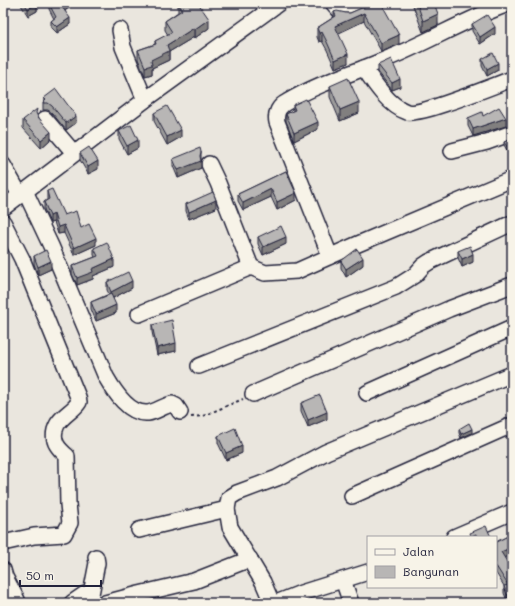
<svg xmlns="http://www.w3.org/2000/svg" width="515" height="606" viewBox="0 0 515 606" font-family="Mali,sans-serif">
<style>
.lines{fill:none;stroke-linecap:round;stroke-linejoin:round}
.minor-casing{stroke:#22223b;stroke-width:18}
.path{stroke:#22223b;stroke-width:2;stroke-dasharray:3 3;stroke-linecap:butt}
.minor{stroke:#f7f3e8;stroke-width:15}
.wall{fill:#9e9d9c;stroke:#22223b}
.shaded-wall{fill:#817f7f;stroke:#22223b}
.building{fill:#b8b6b5;stroke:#22223b}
</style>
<rect width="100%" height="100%" fill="#eae6de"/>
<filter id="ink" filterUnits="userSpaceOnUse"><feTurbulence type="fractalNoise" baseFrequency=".025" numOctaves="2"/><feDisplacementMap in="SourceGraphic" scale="8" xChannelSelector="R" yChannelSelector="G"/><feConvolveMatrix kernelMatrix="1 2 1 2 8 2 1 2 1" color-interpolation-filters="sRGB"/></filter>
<g filter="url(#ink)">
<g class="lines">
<defs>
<g id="minor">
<polyline points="333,3 341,12 347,13 373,3"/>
<polyline points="120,30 123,47 145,100"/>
<path d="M364,68c10,15 25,38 43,44 13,4 88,-27 105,-33"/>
<polyline points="45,119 74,153"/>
<polyline points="452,151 487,142 512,133"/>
<polyline points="209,164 218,183 251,267 265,273 297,271 358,244 512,179"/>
<polyline points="3,165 20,195"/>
<path d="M25,191l26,55 55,131c8,14 23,38 42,36 8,-1 15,-7 24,-9l4,2 4,6"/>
<polyline points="3,208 145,100 279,3"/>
<path d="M3,222l19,37 56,138 1,5c-5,8 -14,12 -20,20 -2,2 -3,5 -4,8 -3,12 4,19 12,26l1,48 2,19 -6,11 -30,2 -31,7"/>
<path d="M330,256l-53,-134c-2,-9 2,-16 10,-20 31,-19 70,-30 104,-45 41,-17 79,-40 120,-54"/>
<polyline points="139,314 251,267"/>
<polyline points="199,366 396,287 415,275 423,266 429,262 512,223"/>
<polyline points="367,393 512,328"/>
<polyline points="253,394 449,309 512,285"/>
<polyline points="352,496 512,425"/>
<polyline points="139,530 227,509"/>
<polyline points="454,537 512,512"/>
<polyline points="3,570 5,577 17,600"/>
<polyline points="343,580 351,603"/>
<polyline points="72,603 85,594 91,594 97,563 96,557"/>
<polyline points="105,603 139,594 194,581 250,559"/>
<polyline points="272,603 263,582 230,527 227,509 229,498 237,493 277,478 326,452 512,374"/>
<polyline points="276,603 301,593 368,572"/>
</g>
</defs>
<!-- minor casing -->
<use href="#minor" class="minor-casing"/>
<!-- path -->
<polyline class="path" points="191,417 203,416 243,399"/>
<!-- minor -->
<use href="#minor" class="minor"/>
</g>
<!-- wall -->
<g class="wall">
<polygon points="21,3 37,3 37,11 28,16 21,5"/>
<polygon points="75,3 65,11 70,24 57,33 51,27 51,21 54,19 49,9 49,4"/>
<polygon points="178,3 209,28 195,38 194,37 169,52 169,60 152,68 152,74 145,76 138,59 138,50 155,44 155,41 168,35 165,30 165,21 178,12"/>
<polygon points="373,3 399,44 381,51 364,21 338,33 348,63 335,68 327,50 322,41 319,42 317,37 317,28 334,17 334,12 346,13 350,13"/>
<polygon points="412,3 434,3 438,25 423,32"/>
<polygon points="472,24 495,34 480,44 472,31"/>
<polygon points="482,59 498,70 487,76 482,66"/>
<polygon points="378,65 400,87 392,90 378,72"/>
<polygon points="330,86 359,113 340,121 330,97"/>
<polygon points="44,98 76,123 66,130 52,113 48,110 43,110 43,103 44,102"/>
<polygon points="293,105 318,129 294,141 286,121 286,114 293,111"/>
<polygon points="154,113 181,137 167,145 154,121"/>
<polygon points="37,114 51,139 41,148 23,128 23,120"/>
<polygon points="483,116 506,126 473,136 468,126 468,118"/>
<polygon points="119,131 138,148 127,154 119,139"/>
<polygon points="512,139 508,152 504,145 504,142"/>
<polygon points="80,153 98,169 88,174 80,160"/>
<polygon points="173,159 201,160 201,168 178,178 173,166"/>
<polygon points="286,171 296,200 277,210 271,197 243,210 238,201 238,194"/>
<polygon points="47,191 64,215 81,228 96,245 74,255 64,233 58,234 54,222 50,223 44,209 44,202 47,200"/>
<polygon points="186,204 216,208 189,219 186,211"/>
<polygon points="258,237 286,244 263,255 258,244"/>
<polygon points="94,248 114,267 93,276 93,279 77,285 72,274 72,266 95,257 94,255"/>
<polygon points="458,251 473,262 462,267 458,258"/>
<polygon points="34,256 51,269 38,275 34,264"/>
<polygon points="341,261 363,265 346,277 341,268"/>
<polygon points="107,282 132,288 113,298 116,313 96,321 91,309 91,302 109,294 107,290"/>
<polygon points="152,325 176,351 157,355 152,332"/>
<polygon points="301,403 327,419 308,427 301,411"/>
<polygon points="459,429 472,433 461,438 459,433"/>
<polygon points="218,436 242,453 226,460 218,443"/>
<polygon points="512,534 512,554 505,557 512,570 507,601 504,593 504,586 496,573 496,542"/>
</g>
<!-- shaded-wall -->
<g class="shaded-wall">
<polygon points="37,3 37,11 28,16 28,9"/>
<polygon points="67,3 75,3 62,13 62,7"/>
<polygon points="385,3 392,3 385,6"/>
<polygon points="364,13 364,21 335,35 335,26"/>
<polygon points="438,14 438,25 423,32 423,21"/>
<polygon points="70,18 70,24 57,33 57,27"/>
<polygon points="209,19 209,28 195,38 195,29"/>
<polygon points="495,27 495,34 480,44 480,37"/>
<polygon points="194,28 194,37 169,52 169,60 152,68 152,74 145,76 145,67 151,60 167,45"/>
<polygon points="322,32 322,41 319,42 319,33"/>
<polygon points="399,35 399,44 381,51 381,43"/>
<polygon points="348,54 348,63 335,68 335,60"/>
<polygon points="498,63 498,70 487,76 487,69"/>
<polygon points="400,79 400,87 392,90 392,83"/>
<polygon points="359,102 359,113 340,121 340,110"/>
<polygon points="76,116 76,123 66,130 66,123"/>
<polygon points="506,118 506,126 473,136 473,129"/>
<polygon points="318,122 318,129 294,141 294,133"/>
<polygon points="181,130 181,137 167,145 167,137"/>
<polygon points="51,132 51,139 41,148 41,140"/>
<polygon points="138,140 138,148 127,154 127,146"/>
<polygon points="512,145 512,149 508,152 508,148"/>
<polygon points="201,152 201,168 178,178 178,170 200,156"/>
<polygon points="98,161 98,169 88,174 88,167"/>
<polygon points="271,189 271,197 243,210 243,203"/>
<polygon points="296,193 296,200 277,210 277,202"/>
<polygon points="216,200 216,208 189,219 189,212"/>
<polygon points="54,214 54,222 50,223 50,216"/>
<polygon points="64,225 64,233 58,234 58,227"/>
<polygon points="286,237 286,244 263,255 263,247"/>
<polygon points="96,238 96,245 74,255 74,248"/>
<polygon points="473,254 473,262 462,267 462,259"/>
<polygon points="363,258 363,265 346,277 346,269"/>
<polygon points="114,259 114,267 93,276 93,279 77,285 77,278 92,269"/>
<polygon points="51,261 51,269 38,275 38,267"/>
<polygon points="132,281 132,288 111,299 111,292"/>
<polygon points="116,305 116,313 96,321 96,314"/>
<polygon points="176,343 176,351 157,355 157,348"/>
<polygon points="327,412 327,419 308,427 308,420"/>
<polygon points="472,429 472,433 461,438 461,434"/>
<polygon points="242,446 242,453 226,460 226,453"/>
<polygon points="476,534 476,537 471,537 471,536"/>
<polygon points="512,547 512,554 501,559 501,552"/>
<polygon points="512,593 512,600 507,601 507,595"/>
</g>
<!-- building -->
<g class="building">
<polygon points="24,3 37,3 28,9"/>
<polygon points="50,3 67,3 62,7 70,18 57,27 51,21 56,17 49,4"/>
<polygon points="178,3 198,3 209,19 195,29 194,28 167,45 169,51 151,60 152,65 145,67 138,50 156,44 155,41 172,32 165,21 182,10"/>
<polygon points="373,3 381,3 399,35 381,43 364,13 335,26 348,54 335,60 327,42 322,32 319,33 317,28 336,16 334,12 337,11 346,13 350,13"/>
<polygon points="417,3 434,3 438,14 423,21"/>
<polygon points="487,15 495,27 480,37 472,24"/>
<polygon points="493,53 498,63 487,69 482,59"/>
<polygon points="391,59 400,79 392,83 378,65"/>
<polygon points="348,78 359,102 340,110 330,86"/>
<polygon points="56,89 76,116 66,123 52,106 48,103 43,103 46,100 44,98"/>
<polygon points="306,99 318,122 294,133 286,114 295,110 293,105"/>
<polygon points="167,106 181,130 167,137 154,113"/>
<polygon points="499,107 506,118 473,129 468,118 482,112 483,116"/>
<polygon points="37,109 36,113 38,117 51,132 41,140 23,120"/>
<polygon points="131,125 138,140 127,146 119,131"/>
<polygon points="512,139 512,145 508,148 504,142"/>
<polygon points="89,147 98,161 88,167 80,153"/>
<polygon points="200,148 201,152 200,156 201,161 178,170 173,159"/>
<polygon points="286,171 296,193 277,202 271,189 243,203 238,194"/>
<polygon points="52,189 64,215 76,211 81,228 89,224 96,238 74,248 64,225 58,227 54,214 50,216 44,202 49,199 47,191"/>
<polygon points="213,192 216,200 189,212 186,204"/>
<polygon points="281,226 286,237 263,247 258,237"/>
<polygon points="107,242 114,259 92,269 93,272 77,278 72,266 98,256 94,248"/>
<polygon points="470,246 473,254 462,259 458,251"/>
<polygon points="357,249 363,258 346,269 341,261"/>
<polygon points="46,250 51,261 38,267 34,256"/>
<polygon points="128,272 132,281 111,292 107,282"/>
<polygon points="111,294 116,305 96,314 91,302"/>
<polygon points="172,320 176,343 157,348 152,325"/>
<polygon points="320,395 327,412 308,420 301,403"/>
<polygon points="469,423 472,429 461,434 459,429"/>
<polygon points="235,428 242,446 226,453 218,436"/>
<polygon points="486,526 491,537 477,537 476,534 471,536 470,533"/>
<polygon points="512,534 512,547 501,552 512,570 512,572 511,572 512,575 512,593 507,595 504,586 508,585 496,566 496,542"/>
</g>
</g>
<!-- margin -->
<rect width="515" height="606" fill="none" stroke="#f7f3e8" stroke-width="16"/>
<rect x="8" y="8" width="499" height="590" fill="none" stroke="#22223b" stroke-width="1.5" filter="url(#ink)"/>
<!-- legend -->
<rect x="367" y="536" width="130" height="52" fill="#f7f3e8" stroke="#a29fa3"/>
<rect x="375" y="549" width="20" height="6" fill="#f7f3e8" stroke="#a29fa3"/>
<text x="403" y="556" font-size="12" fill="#22223b">Jalan</text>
<rect x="375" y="566" width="20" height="12" fill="#b8b6b5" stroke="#a29fa3"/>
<text x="403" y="576" font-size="12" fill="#22223b">Bangunan</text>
<!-- scale -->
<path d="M20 580v6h81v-6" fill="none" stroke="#22223b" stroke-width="2"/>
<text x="26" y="580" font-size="12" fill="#22223b" stroke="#f7f3e8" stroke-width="3" paint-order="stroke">50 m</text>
</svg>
